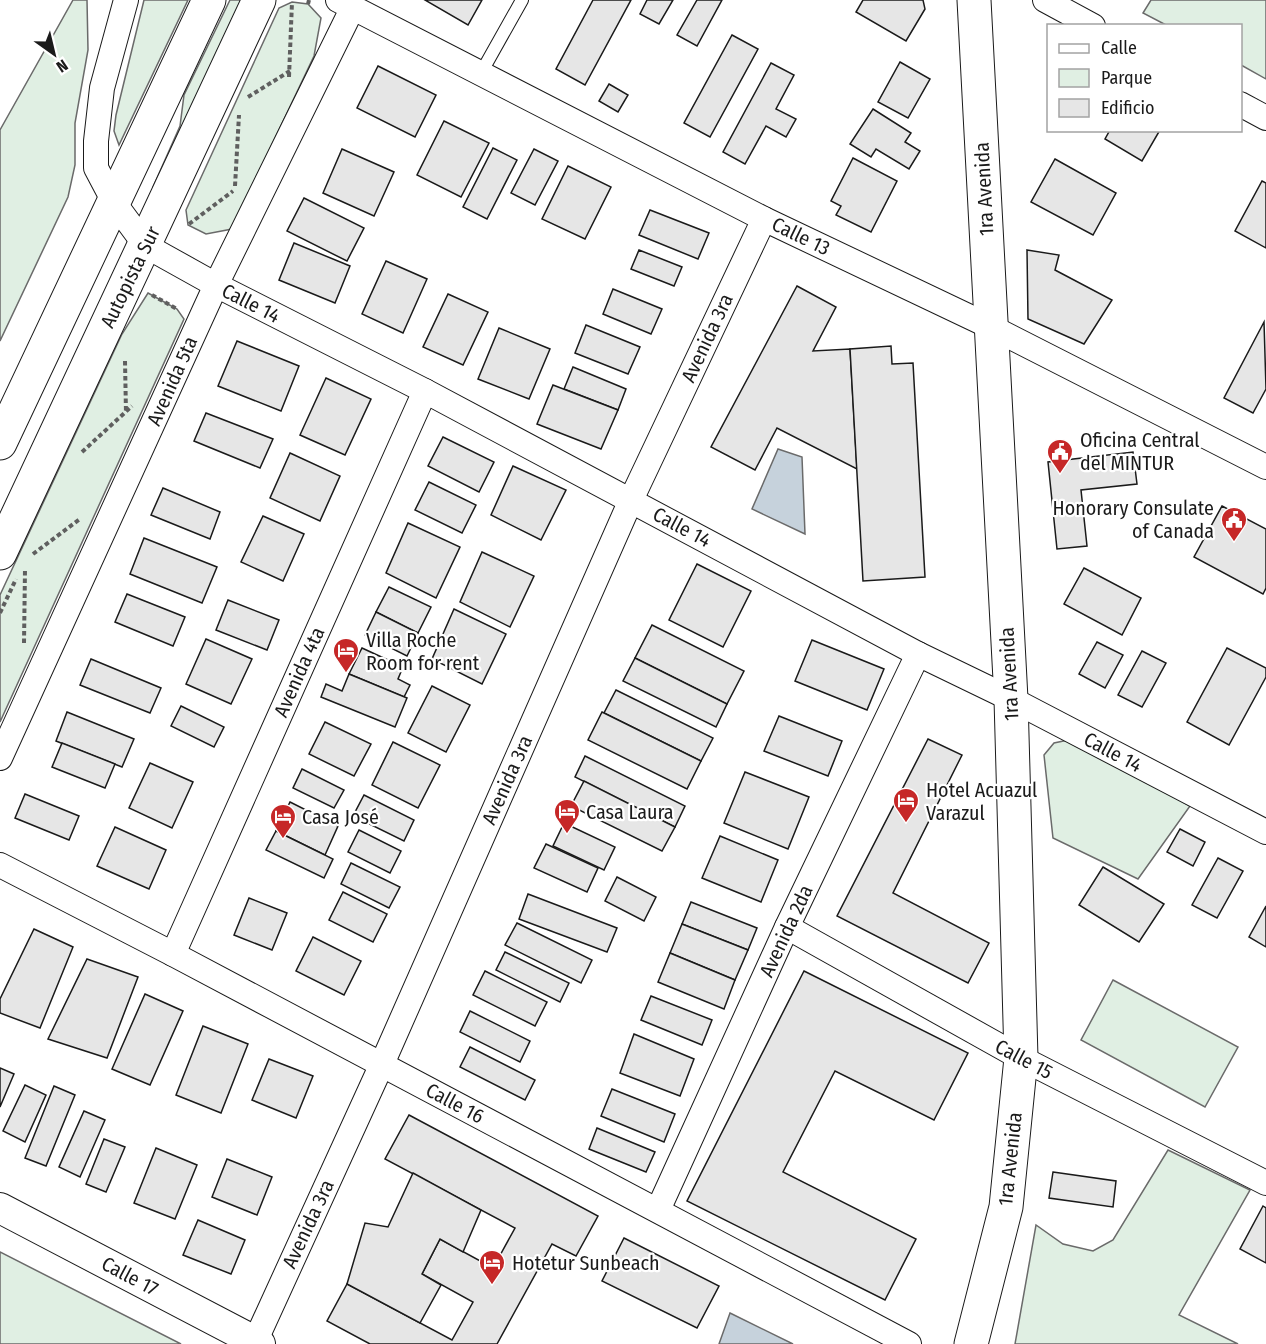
<svg xmlns="http://www.w3.org/2000/svg" width="1266" height="1344" viewBox="0 0 1266 1344" font-family="'Fira Sans Condensed',sans-serif">
<style>
.green{fill:#e0efe3;stroke:#6a6a6a;stroke-width:1.5}
.water{fill:#c6d2dc;stroke:#6a6a6a;stroke-width:1.5}
.building{fill:#e6e6e6;stroke:#1a1a1a;stroke-width:1.5}
.lines{fill:none;stroke-linecap:round;stroke-linejoin:round}
.service-casing{stroke:#1a1a1a;stroke-width:14}
.minor-casing{stroke:#1a1a1a;stroke-width:26}
.tertiary-casing{stroke:#1a1a1a;stroke-width:32}
.primary-casing{stroke:#1a1a1a;stroke-width:35}
.trunk-casing{stroke:#1a1a1a;stroke-width:35}
.path{stroke:#5f5f5f;stroke-width:4;stroke-dasharray:4.5 3;stroke-linecap:butt}
.service{stroke:#fff;stroke-width:12}
.minor{stroke:#fff;stroke-width:24}
.tertiary{stroke:#fff;stroke-width:30}
.primary{stroke:#fff;stroke-width:33}
.trunk{stroke:#fff;stroke-width:33}
.labels{text-anchor:middle;dominant-baseline:central;stroke-width:4.5;stroke-linejoin:round;paint-order:stroke}
.street-label{font-size:20px;fill:#1a1a1a;stroke:#fff}
.poi-label{font-size:20px;fill:#1a1a1a;stroke:#fff;text-anchor:start}
</style>
<rect width="100%" height="100%" fill="#fff"/>
<!-- green -->
<g class="green">
<polygon points="73,0 87,0 88,50 75,123 75,165 68,197 0,341 0,130"/>
<polygon points="144,0 188,0 119,145 114,131 116,115"/>
<polygon points="230,0 244,0 156,187 153,187 180,126 184,95"/>
<polygon points="1151,0 1266,0 1266,79 1241,65 1240,26 1166,25 1143,13"/>
<polygon points="292,2 308,4 321,18 314,56 232,229 206,234 188,225 186,210 279,8"/>
<polygon points="148,293 177,309 184,319 0,722 0,595 122,334"/>
<polygon points="1073,739 1190,806 1138,879 1053,838 1044,755 1054,743"/>
<polygon points="1113,980 1238,1047 1205,1107 1081,1040"/>
<polygon points="1168,1150 1250,1190 1179,1315 1238,1344 1015,1344 1036,1225 1063,1244 1093,1251 1113,1240"/>
<polygon points="0,1252 181,1344 0,1344"/>
</g>
<!-- water -->
<g class="water">
<polygon points="778,449 802,457 805,534 752,509"/>
<polygon points="730,1313 793,1344 719,1344"/>
</g>
<!-- building -->
<g class="building">
<polygon points="425,0 482,0 468,25"/>
<polygon points="593,0 631,0 585,85 556,69"/>
<polygon points="647,0 673,0 659,24 640,14"/>
<polygon points="697,0 722,0 697,46 677,35"/>
<polygon points="863,0 923,0 925,9 906,41 856,12"/>
<polygon points="732,35 758,49 710,137 684,123"/>
<polygon points="900,62 930,79 908,118 878,102"/>
<polygon points="771,63 794,75 776,109 796,119 786,137 766,126 745,164 723,152"/>
<polygon points="378,66 436,95 415,137 357,108"/>
<polygon points="609,84 628,95 618,112 599,101"/>
<polygon points="873,109 911,133 905,142 920,151 909,169 876,149 871,157 850,144"/>
<polygon points="444,121 489,143 461,197 417,175"/>
<polygon points="1110,130 1160,130 1142,161 1105,139"/>
<polygon points="493,148 517,160 487,219 463,207"/>
<polygon points="342,149 394,172 374,216 323,193"/>
<polygon points="534,149 558,161 535,205 511,193"/>
<polygon points="853,158 897,181 871,232 836,215 841,206 831,201"/>
<polygon points="1055,159 1116,193 1093,235 1031,202"/>
<polygon points="568,166 611,187 585,239 542,219"/>
<polygon points="1262,181 1266,183 1266,248 1235,231"/>
<polygon points="304,198 364,228 347,261 287,231"/>
<polygon points="650,210 709,233 698,259 639,235"/>
<polygon points="294,243 350,266 335,303 279,280"/>
<polygon points="639,250 682,267 674,286 631,269"/>
<polygon points="1027,250 1059,255 1055,270 1112,300 1084,344 1028,319"/>
<polygon points="386,261 427,279 403,333 362,314"/>
<polygon points="797,286 836,307 813,351 850,349 857,469 777,428 755,470 711,447"/>
<polygon points="613,289 662,309 651,334 603,314"/>
<polygon points="448,294 488,312 463,365 423,347"/>
<polygon points="1264,322 1266,389 1253,413 1224,398"/>
<polygon points="586,325 640,347 628,374 575,353"/>
<polygon points="499,328 550,349 529,399 478,379"/>
<polygon points="237,341 299,366 281,411 218,386"/>
<polygon points="891,346 892,364 913,363 925,577 863,581 850,349"/>
<polygon points="573,367 626,389 618,410 564,389"/>
<polygon points="326,378 371,399 345,455 300,435"/>
<polygon points="553,385 618,410 601,449 537,424"/>
<polygon points="206,413 273,439 260,468 194,441"/>
<polygon points="443,437 494,462 479,492 428,466"/>
<polygon points="1133,452 1137,484 1081,490 1087,546 1057,549 1048,462"/>
<polygon points="290,453 340,476 320,521 270,498"/>
<polygon points="513,466 566,490 541,540 491,515"/>
<polygon points="429,482 476,505 462,533 415,510"/>
<polygon points="163,488 220,512 210,539 151,515"/>
<polygon points="1222,506 1266,529 1266,588 1263,594 1194,557"/>
<polygon points="263,516 304,534 283,581 241,562"/>
<polygon points="408,523 460,547 436,598 386,573"/>
<polygon points="144,538 217,567 202,603 130,574"/>
<polygon points="482,552 534,576 510,627 460,602"/>
<polygon points="697,564 751,591 723,647 669,620"/>
<polygon points="1084,568 1141,598 1122,635 1064,604"/>
<polygon points="389,587 431,607 418,633 376,612"/>
<polygon points="127,594 185,617 173,646 115,622"/>
<polygon points="228,600 279,620 267,650 216,630"/>
<polygon points="454,609 506,634 482,684 432,659"/>
<polygon points="376,612 418,633 407,656 365,635"/>
<polygon points="652,625 744,671 727,704 635,658"/>
<polygon points="206,639 252,659 231,704 186,684"/>
<polygon points="812,640 884,669 867,710 795,681"/>
<polygon points="1097,642 1123,655 1105,688 1079,674"/>
<polygon points="362,648 403,667 398,679 410,685 404,697 349,674"/>
<polygon points="1227,648 1266,668 1266,677 1229,745 1187,722"/>
<polygon points="1142,651 1166,663 1142,707 1118,695"/>
<polygon points="635,658 727,704 716,727 623,681"/>
<polygon points="91,659 161,688 150,713 80,685"/>
<polygon points="349,674 407,698 395,727 321,697 326,684 342,691"/>
<polygon points="432,686 470,705 446,752 408,733"/>
<polygon points="616,690 713,738 701,761 604,713"/>
<polygon points="181,706 224,727 214,747 171,726"/>
<polygon points="67,712 134,739 122,767 56,741"/>
<polygon points="602,712 701,761 687,789 588,740"/>
<polygon points="779,716 842,741 828,776 764,751"/>
<polygon points="325,722 371,744 354,776 309,754"/>
<polygon points="928,739 962,755 893,893 989,943 968,983 837,916"/>
<polygon points="393,742 440,765 418,808 372,785"/>
<polygon points="62,743 115,764 105,788 52,767"/>
<polygon points="585,756 685,806 675,827 575,777"/>
<polygon points="150,763 193,782 172,828 129,808"/>
<polygon points="302,769 344,790 334,808 293,788"/>
<polygon points="745,772 809,797 788,849 724,823"/>
<polygon points="584,781 675,827 662,851 571,806"/>
<polygon points="25,794 79,816 69,840 15,818"/>
<polygon points="364,795 414,820 404,841 353,816"/>
<polygon points="290,802 338,826 325,855 276,831"/>
<polygon points="564,823 615,847 604,870 553,846"/>
<polygon points="115,827 166,850 149,889 97,866"/>
<polygon points="1180,829 1205,842 1193,866 1167,852"/>
<polygon points="359,830 401,851 390,873 348,852"/>
<polygon points="276,831 333,859 324,878 266,850"/>
<polygon points="720,836 778,860 761,902 702,878"/>
<polygon points="546,844 598,868 587,892 534,868"/>
<polygon points="1218,858 1243,871 1217,918 1192,905"/>
<polygon points="351,863 400,887 389,908 341,884"/>
<polygon points="1103,867 1164,904 1139,942 1079,905"/>
<polygon points="617,877 656,897 644,921 605,901"/>
<polygon points="343,892 387,914 373,942 329,920"/>
<polygon points="528,894 617,928 607,952 519,919"/>
<polygon points="249,898 287,913 272,950 234,935"/>
<polygon points="691,902 757,928 748,950 682,924"/>
<polygon points="1266,906 1266,947 1249,937"/>
<polygon points="517,923 592,960 581,983 505,945"/>
<polygon points="682,924 748,950 735,980 670,953"/>
<polygon points="34,929 73,947 40,1028 0,1013 0,999"/>
<polygon points="313,937 361,961 344,995 296,971"/>
<polygon points="505,952 569,983 560,1002 496,970"/>
<polygon points="670,953 735,980 724,1009 658,982"/>
<polygon points="87,959 138,977 107,1058 48,1039"/>
<polygon points="485,971 547,1002 535,1026 473,995"/>
<polygon points="804,971 968,1053 934,1120 835,1071 783,1172 916,1239 885,1300 687,1201"/>
<polygon points="145,994 183,1011 150,1085 112,1069"/>
<polygon points="651,996 712,1020 702,1045 641,1020"/>
<polygon points="470,1011 530,1041 520,1062 460,1032"/>
<polygon points="203,1026 248,1044 221,1113 176,1095"/>
<polygon points="634,1034 694,1059 680,1096 620,1073"/>
<polygon points="470,1047 535,1080 525,1100 460,1067"/>
<polygon points="269,1059 313,1076 296,1118 252,1100"/>
<polygon points="0,1068 14,1074 0,1107"/>
<polygon points="25,1085 46,1095 25,1142 3,1131"/>
<polygon points="54,1086 75,1095 46,1166 25,1158"/>
<polygon points="612,1089 675,1114 664,1142 601,1116"/>
<polygon points="84,1111 105,1120 80,1177 59,1167"/>
<polygon points="409,1115 598,1216 576,1256 552,1244 497,1344 370,1344 327,1321 347,1284 452,1340 473,1302 422,1274 440,1239 493,1268 515,1228 385,1159"/>
<polygon points="597,1128 655,1152 646,1172 589,1149"/>
<polygon points="104,1139 125,1147 106,1192 86,1184"/>
<polygon points="156,1148 197,1165 175,1219 134,1203"/>
<polygon points="227,1159 272,1177 257,1215 212,1197"/>
<polygon points="1053,1172 1116,1181 1113,1207 1049,1198"/>
<polygon points="413,1173 481,1210 463,1252 440,1239 422,1274 441,1285 420,1323 347,1284 365,1223 388,1227"/>
<polygon points="1263,1206 1266,1208 1266,1263 1240,1249"/>
<polygon points="198,1220 245,1240 231,1274 183,1255"/>
<polygon points="624,1238 719,1286 697,1328 602,1281"/>
</g>
<g class="lines">
<defs>
<polyline id="service" points="481,73 522,0"/>
<g id="minor">
<polyline points="126,0 102,88 96,141 96,168 115,204 146,246 216,285 425,391 918,654 1011,699 1266,832"/>
<polyline points="338,0 764,219 991,327 1266,467"/>
<polyline points="1045,0 1093,26"/>
<polyline points="1240,104 1266,118"/>
<polyline points="0,758 216,285 352,9"/>
<polyline points="0,865 173,954 909,1344"/>
<polyline points="787,927 1021,1058 1266,1183"/>
<polyline points="173,954 425,391"/>
<polyline points="658,1210 787,927 918,654"/>
<polyline points="254,1344 382,1064 631,500 764,219"/>
</g>
<polyline id="tertiary" points="0,1208 260,1344"/>
<polyline id="primary" points="971,1344 1006,1207 1021,1058 1011,699 974,0"/>
<g id="trunk">
<polyline points="0,443 209,0"/>
<polyline points="0,553 259,0"/>
</g>
</defs>
<!-- service casing -->
<use href="#service" class="service-casing"/>
<!-- minor casing -->
<use href="#minor" class="minor-casing"/>
<!-- tertiary casing -->
<use href="#tertiary" class="tertiary-casing"/>
<!-- primary casing -->
<use href="#primary" class="primary-casing"/>
<!-- trunk casing -->
<use href="#trunk" class="trunk-casing"/>
<!-- path -->
<g class="path">
<polyline points="308,4 309,0"/>
<polyline points="289,77 292,2"/>
<polyline points="248,97 290,71"/>
<polyline points="235,186 239,115"/>
<polyline points="189,224 233,191"/>
<polyline points="152,295 177,309"/>
<polyline points="125,361 126,413"/>
<polyline points="82,452 132,406"/>
<polyline points="33,554 80,519"/>
<polyline points="0,613 16,579"/>
<polyline points="24,643 25,569"/>
</g>
<!-- service -->
<use href="#service" class="service"/>
<!-- minor -->
<use href="#minor" class="minor"/>
<!-- tertiary -->
<use href="#tertiary" class="tertiary"/>
<!-- primary -->
<use href="#primary" class="primary"/>
<!-- trunk -->
<use href="#trunk" class="trunk"/>
</g>
<!-- icons -->
<defs>
<symbol id="civic-pin" viewBox="-11 -11 22 30"><path d="M0 17L-7.5 6A9.5 9.5 0 1 1 7.5 6Z" fill="#c62828" stroke="#fff"/><path d="M-.6-6.5H3V-4.5H.6V-3L4-1V1h2V6H-6V1h2V-1L-.6-3ZM-1.2 2.5V6h2.4V2.5Z" fill="#fff"/></symbol>
<symbol id="hotel-pin" viewBox="-11 -11 22 30"><path d="M0 17L-7.5 6A9.5 9.5 0 1 1 7.5 6Z" fill="#c62828" stroke="#fff"/><path d="M-6-4.5h1.5V1H6V5H4.5V3h-9V5H-6ZM-4 0a1.8 1.8 0 1 1 3.6 0ZM.5 0V-2.5h3Q6-2.5 6 0Z" fill="#fff"/></symbol>
</defs>
<g fill-rule="evenodd">
<use href="#civic-pin" x="1045" y="437" width="30" height="40"/>
<use href="#civic-pin" x="1219" y="505" width="30" height="40"/>
<use href="#hotel-pin" x="331" y="636" width="30" height="40"/>
<use href="#hotel-pin" x="891" y="786" width="30" height="40"/>
<use href="#hotel-pin" x="552" y="797" width="30" height="40"/>
<use href="#hotel-pin" x="268" y="802" width="30" height="40"/>
<use href="#hotel-pin" x="477" y="1248" width="30" height="40"/>
</g>
<g class="labels">
<!-- street labels -->
<g class="street-label">
<text transform="translate(984 189) rotate(-93)">1ra Avenida</text>
<text transform="translate(801 236) rotate(26)">Calle 13</text>
<text transform="translate(130 277) rotate(-64)">Autopista Sur</text>
<text transform="translate(251 303) rotate(27)">Calle 14</text>
<text transform="translate(707 338) rotate(-65)">Avenida 3ra</text>
<text transform="translate(172 381) rotate(-66)">Avenida 5ta</text>
<text transform="translate(682 527) rotate(28)">Calle 14</text>
<text transform="translate(299 672) rotate(-66)">Avenida 4ta</text>
<text transform="translate(1009 674) rotate(-93)">1ra Avenida</text>
<text transform="translate(1113 752) rotate(28)">Calle 14</text>
<text transform="translate(507 780) rotate(-66)">Avenida 3ra</text>
<text transform="translate(786 931) rotate(-65)">Avenida 2da</text>
<text transform="translate(1024 1059) rotate(28)">Calle 15</text>
<text transform="translate(455 1103) rotate(28)">Calle 16</text>
<text transform="translate(1010 1159) rotate(-84)">1ra Avenida</text>
<text transform="translate(308 1224) rotate(-65)">Avenida 3ra</text>
<text transform="translate(130 1276) rotate(28)">Calle 17</text>
</g>
<!-- poi labels -->
<g class="poi-label">
<text x="1080" y="440">Oficina Central<tspan x="1080" dy="23">del MINTUR</tspan></text>
<text x="1214" y="508" text-anchor="end">Honorary Consulate<tspan x="1214" dy="23">of Canada</tspan></text>
<text x="366" y="640">Villa Roche<tspan x="366" dy="23">Room for rent</tspan></text>
<text x="926" y="790">Hotel Acuazul<tspan x="926" dy="23">Varazul</tspan></text>
<text x="586" y="812">Casa Laura</text>
<text x="302" y="817">Casa José</text>
<text x="512" y="1263">Hotetur Sunbeach</text>
</g>
</g>
<!-- legend -->
<rect x="1047" y="24" width="195" height="108" fill="#ffffff" stroke="#a3a3a3" stroke-width="1.5"/>
<rect x="1059" y="44" width="30" height="9" fill="#ffffff" stroke="#a3a3a3" stroke-width="1.5"/>
<text x="1101" y="54" font-size="18" fill="#1a1a1a">Calle</text>
<rect x="1059" y="69" width="30" height="18" fill="#e0efe3" stroke="#a3a3a3" stroke-width="1.5"/>
<text x="1101" y="84" font-size="18" fill="#1a1a1a">Parque</text>
<rect x="1059" y="99" width="30" height="18" fill="#e6e6e6" stroke="#a3a3a3" stroke-width="1.5"/>
<text x="1101" y="114" font-size="18" fill="#1a1a1a">Edificio</text>
<!-- north arrow -->
<g transform="translate(54 54) rotate(146)" stroke="#ffffff" stroke-width="4.5" paint-order="stroke">
<path d="M0-4.5L10 22L0 15L-10 22Z" fill="#1a1a1a"/>
<text y="-9" font-size="16" font-weight="bold" text-anchor="middle" fill="#1a1a1a">N</text>
</g>
</svg>
